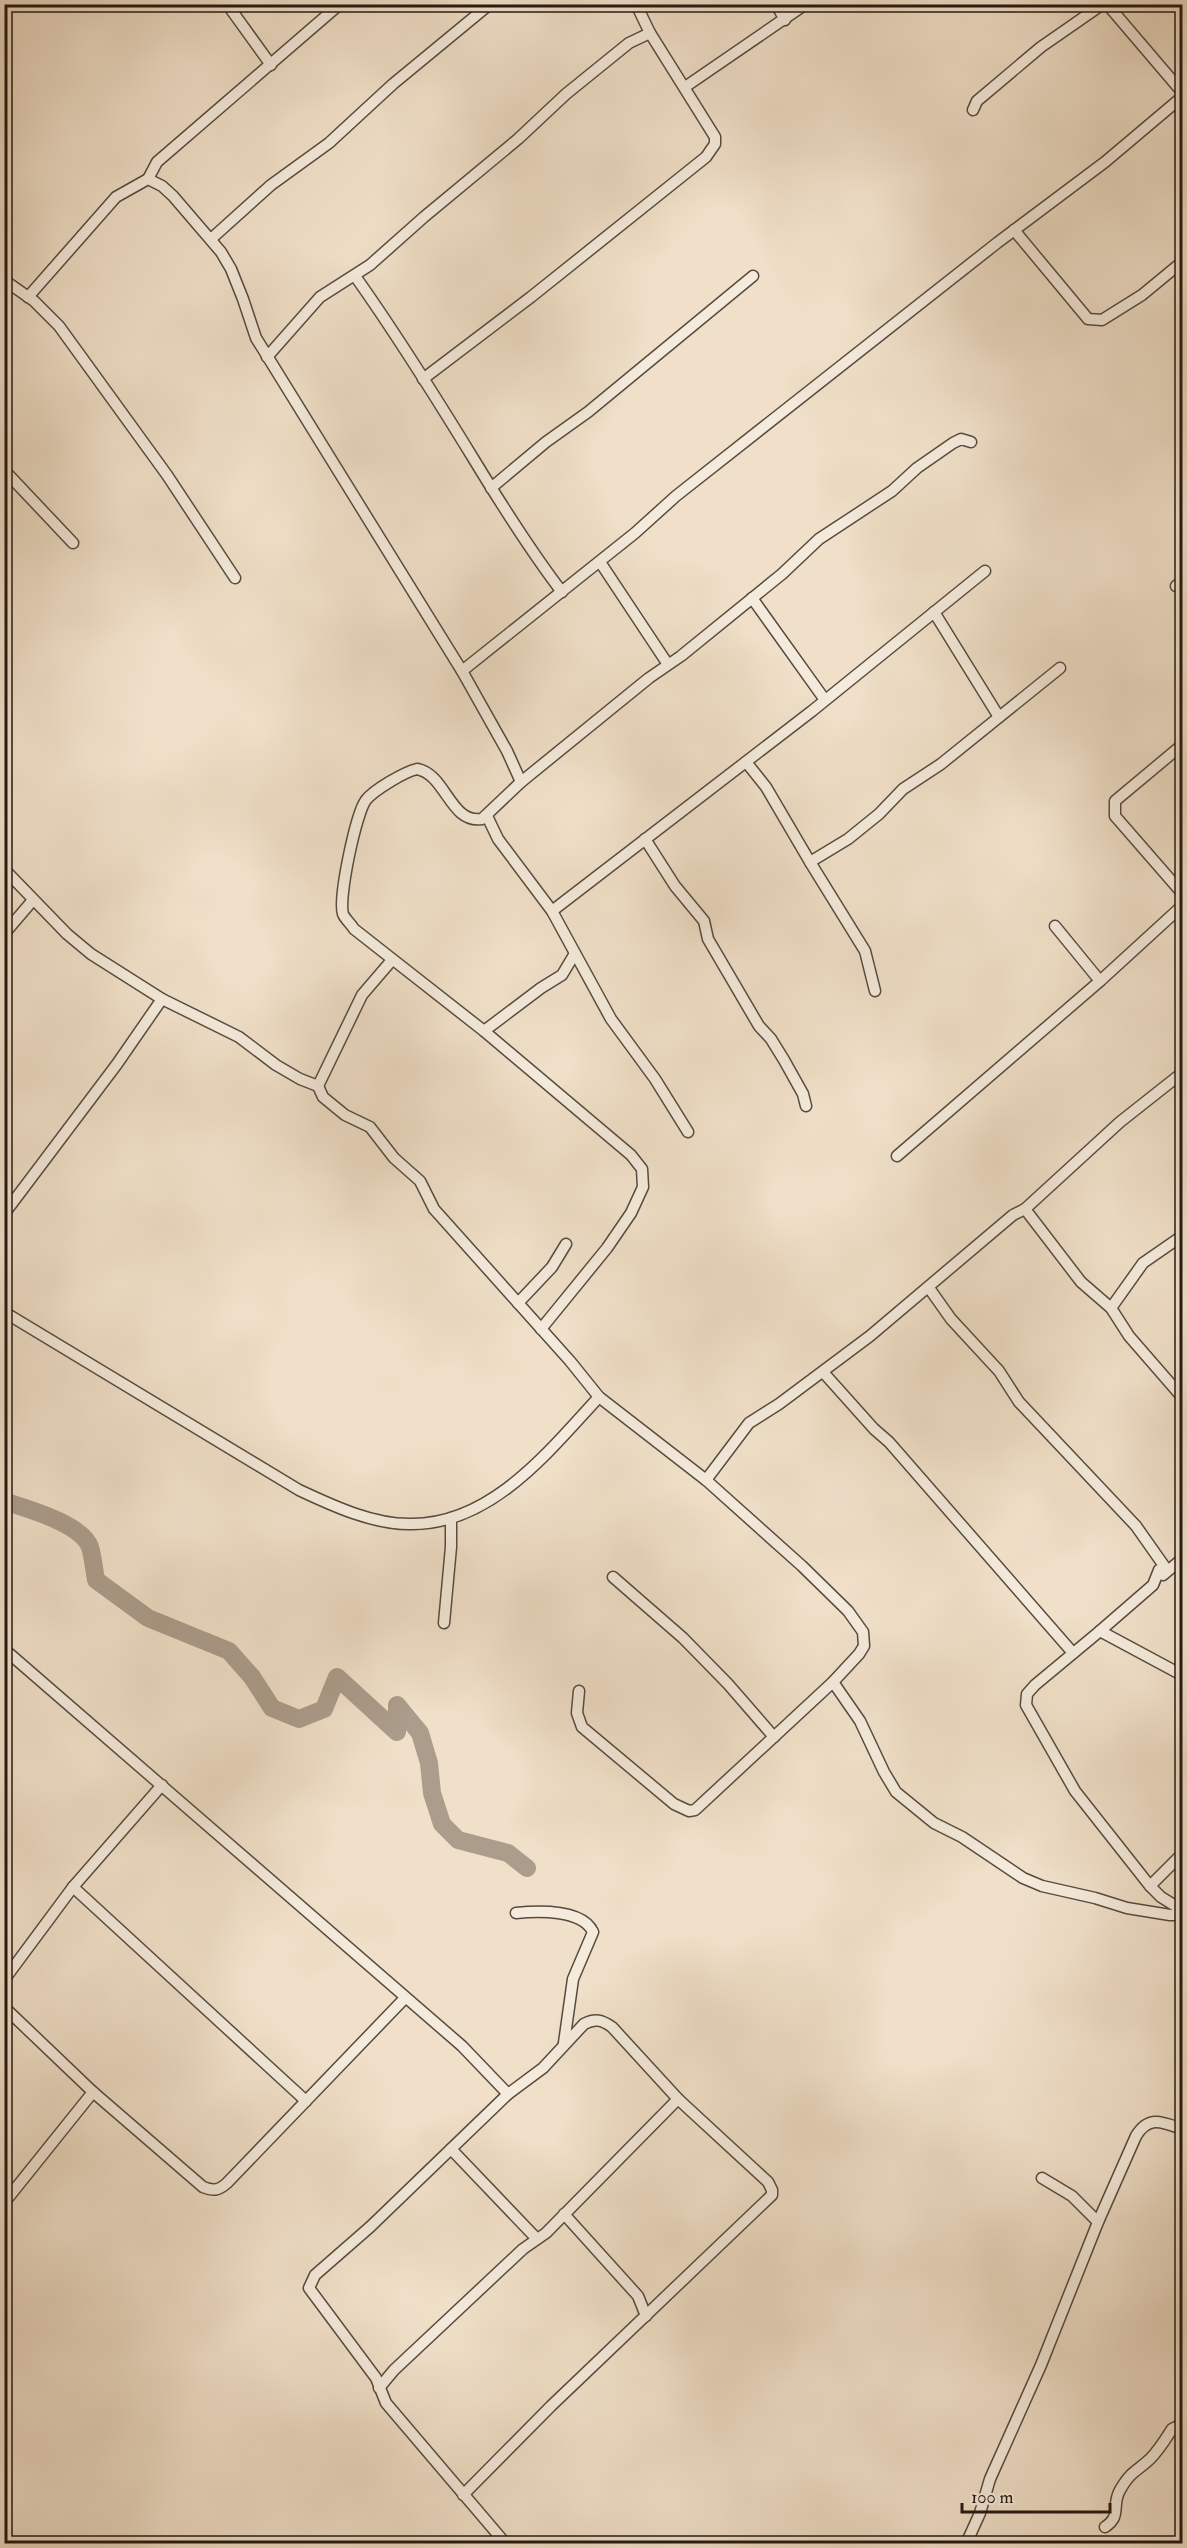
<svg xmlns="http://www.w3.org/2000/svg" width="1187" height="2548" viewBox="0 0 1187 2548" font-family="'IM FELL Double Pica',serif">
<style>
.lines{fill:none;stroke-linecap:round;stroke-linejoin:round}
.river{stroke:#ab9c8b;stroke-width:18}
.street-casing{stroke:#574b40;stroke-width:13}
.street{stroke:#f5ebdc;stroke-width:10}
</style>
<rect width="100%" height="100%" fill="#f0e0c9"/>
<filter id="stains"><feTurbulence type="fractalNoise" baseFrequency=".00333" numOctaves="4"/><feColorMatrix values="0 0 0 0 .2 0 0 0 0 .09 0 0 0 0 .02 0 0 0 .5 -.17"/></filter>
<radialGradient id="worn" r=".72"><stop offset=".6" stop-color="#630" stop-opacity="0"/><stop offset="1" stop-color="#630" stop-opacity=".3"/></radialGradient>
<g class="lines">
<!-- river -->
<path class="river" d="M4,1501c23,8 77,22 86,46 3,10 4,22 6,33l52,38 81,33 23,26 20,31 27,11 25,-10 13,-32 60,55v-27l23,28 9,30 3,30 10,31 16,16 50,13 19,15"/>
<defs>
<g id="street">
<polyline points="227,4 271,65"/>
<polyline points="776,4 785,20"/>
<polyline points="1107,4 1182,92"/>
<polyline points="685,87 806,4"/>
<polyline points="973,110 977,101 1041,47 1103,4"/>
<polyline points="148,179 157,162 340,4"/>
<polyline points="1014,230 1088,319 1102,320 1142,295 1182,262"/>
<polyline points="211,239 271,185 329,143 393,84 490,4"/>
<path d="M355,276c42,59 80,120 118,182 28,46 56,91 89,134"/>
<polyline points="4,280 34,301 59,326 167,475 235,578"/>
<polyline points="28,297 116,197 148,179 162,186 173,196 221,252 231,269 243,299 256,338 462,671 507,751 521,782"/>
<polyline points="267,357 320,297 370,265 424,217 518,139 566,94 629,43 650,33"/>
<polyline points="423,379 531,297 706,157 715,144 715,137 650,33 636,4"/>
<polyline points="1182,421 1182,420"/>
<polyline points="4,470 73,543"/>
<polyline points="491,488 546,442 588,412 753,276"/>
<polyline points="600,562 667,663"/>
<polyline points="1176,586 1182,581"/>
<polyline points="752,598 825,700"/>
<polyline points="934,612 999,717"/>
<polyline points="462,671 635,533 676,496 997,243 1105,162 1182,97"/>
<polyline points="1182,745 1115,801 1115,816 1182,893"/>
<polyline points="746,762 766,787 810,862 848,839 879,814 903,789 941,764 1060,668"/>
<polyline points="487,816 498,839 552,911 611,1019 655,1079 688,1132"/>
<polyline points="645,839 675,886 704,921 708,939 759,1026 771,1039 784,1060 803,1094 806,1106"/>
<polyline points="810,862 865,951 875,991"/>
<polyline points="4,869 67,934 91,954 162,999 239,1037 276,1065 300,1079 318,1086 323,1097 345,1115 370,1127 394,1158 420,1181 434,1209 570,1361 599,1397 706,1480 802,1566 848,1611 863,1632 864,1646 859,1654 833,1682 695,1810 689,1811 674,1804 582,1727 577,1713 579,1691"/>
<polyline points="552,911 812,711 985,571"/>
<polyline points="1055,926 1100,981"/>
<polyline points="4,934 33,900"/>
<polyline points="484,1031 541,988 562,975 574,955"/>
<polyline points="318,1086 362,995 392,960"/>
<polyline points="897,1156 1100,981 1182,906"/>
<polyline points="1025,1209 1081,1282 1111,1308 1129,1336 1182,1397"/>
<polyline points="4,1214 117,1064 162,999"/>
<polyline points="929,1288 951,1319 999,1371 1019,1402 1136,1526 1167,1570"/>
<polyline points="518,1303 552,1267 566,1244"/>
<polyline points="1111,1308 1143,1263 1182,1236"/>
<path d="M4,1312l295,178c34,16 75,35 113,34 80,0 137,-73 187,-127"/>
<path d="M541,1329l66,-81 24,-35 12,-26 -1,-18 -11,-14 -147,-124 -130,-102c-3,-5 -9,-10 -11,-15 -5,-16 13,-101 23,-114 8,-10 38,-28 51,-31 29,5 33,55 65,50l39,-37 128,-104 32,-22 101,-82 37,-35 73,-48 25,-23 36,-25 8,-4 10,3"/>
<polyline points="823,1372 874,1429 889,1442 1073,1653"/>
<polyline points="706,1480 749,1423 779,1404 870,1336 1013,1215 1025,1209 1120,1122 1182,1073"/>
<polyline points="1167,1570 1159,1570 1153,1585 1100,1631 1182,1675"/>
<polyline points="1163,1575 1182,1559"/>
<polyline points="613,1577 683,1638 728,1684 774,1737"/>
<polyline points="444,1623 451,1547 451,1518"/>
<polyline points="1100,1631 1035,1685 1027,1694 1026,1705 1075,1791 1150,1886"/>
<polyline points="4,1649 462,2046 508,2094"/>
<polyline points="833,1682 860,1721 884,1772 896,1792 934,1823 962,1837 1023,1878 1042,1886 1095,1898 1127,1908 1170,1915 1182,1915"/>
<polyline points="1182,1854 1150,1886 1161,1897 1182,1910"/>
<polyline points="73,1887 306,2101"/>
<path d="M516,1913c21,-2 66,-4 77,19l-20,47 -9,64"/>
<polyline points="4,1980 73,1887 162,1785"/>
<path d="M4,2007l89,85 110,95c10,4 15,4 24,-4l178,-185"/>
<polyline points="451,2149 537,2239"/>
<polyline points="1042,2178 1072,2196 1098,2222"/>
<polyline points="4,2203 93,2092"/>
<polyline points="564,2214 638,2296 646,2316"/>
<polyline points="379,2388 394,2370 523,2249 546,2233 678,2099"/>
<path d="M463,2495l88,-89 221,-211v-5l-4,-8 -90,-83 -66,-72c-10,-7 -17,-9 -28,-3l-41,44 -35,26 -138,133 -55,48 -6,13 67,90 10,25 120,141"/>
<path d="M1105,2527c17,-11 6,-21 15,-37 11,-19 16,-18 30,-31 9,-9 15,-19 22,-30l10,-5"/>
<path d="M966,2544l14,-31 10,-34 51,-114 57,-143 38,-86c13,-21 26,-14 46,-7"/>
</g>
</defs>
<!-- street casing -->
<use href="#street" class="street-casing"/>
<!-- street -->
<use href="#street" class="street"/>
</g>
<!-- margin -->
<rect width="1187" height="2548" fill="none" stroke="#f0e0c9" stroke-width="24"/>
<rect x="6" y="6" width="1175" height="2536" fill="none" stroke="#241913" stroke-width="3"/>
<rect x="12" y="12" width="1163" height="2524" fill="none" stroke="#241913" stroke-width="1.5"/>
<!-- scale -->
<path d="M962 2503v9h148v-9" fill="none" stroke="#241913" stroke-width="3"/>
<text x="971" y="2503" font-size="18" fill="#241913" stroke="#f5ebdc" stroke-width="4.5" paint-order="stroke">100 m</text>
<rect width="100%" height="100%" filter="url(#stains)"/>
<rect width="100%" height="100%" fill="url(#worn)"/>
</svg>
